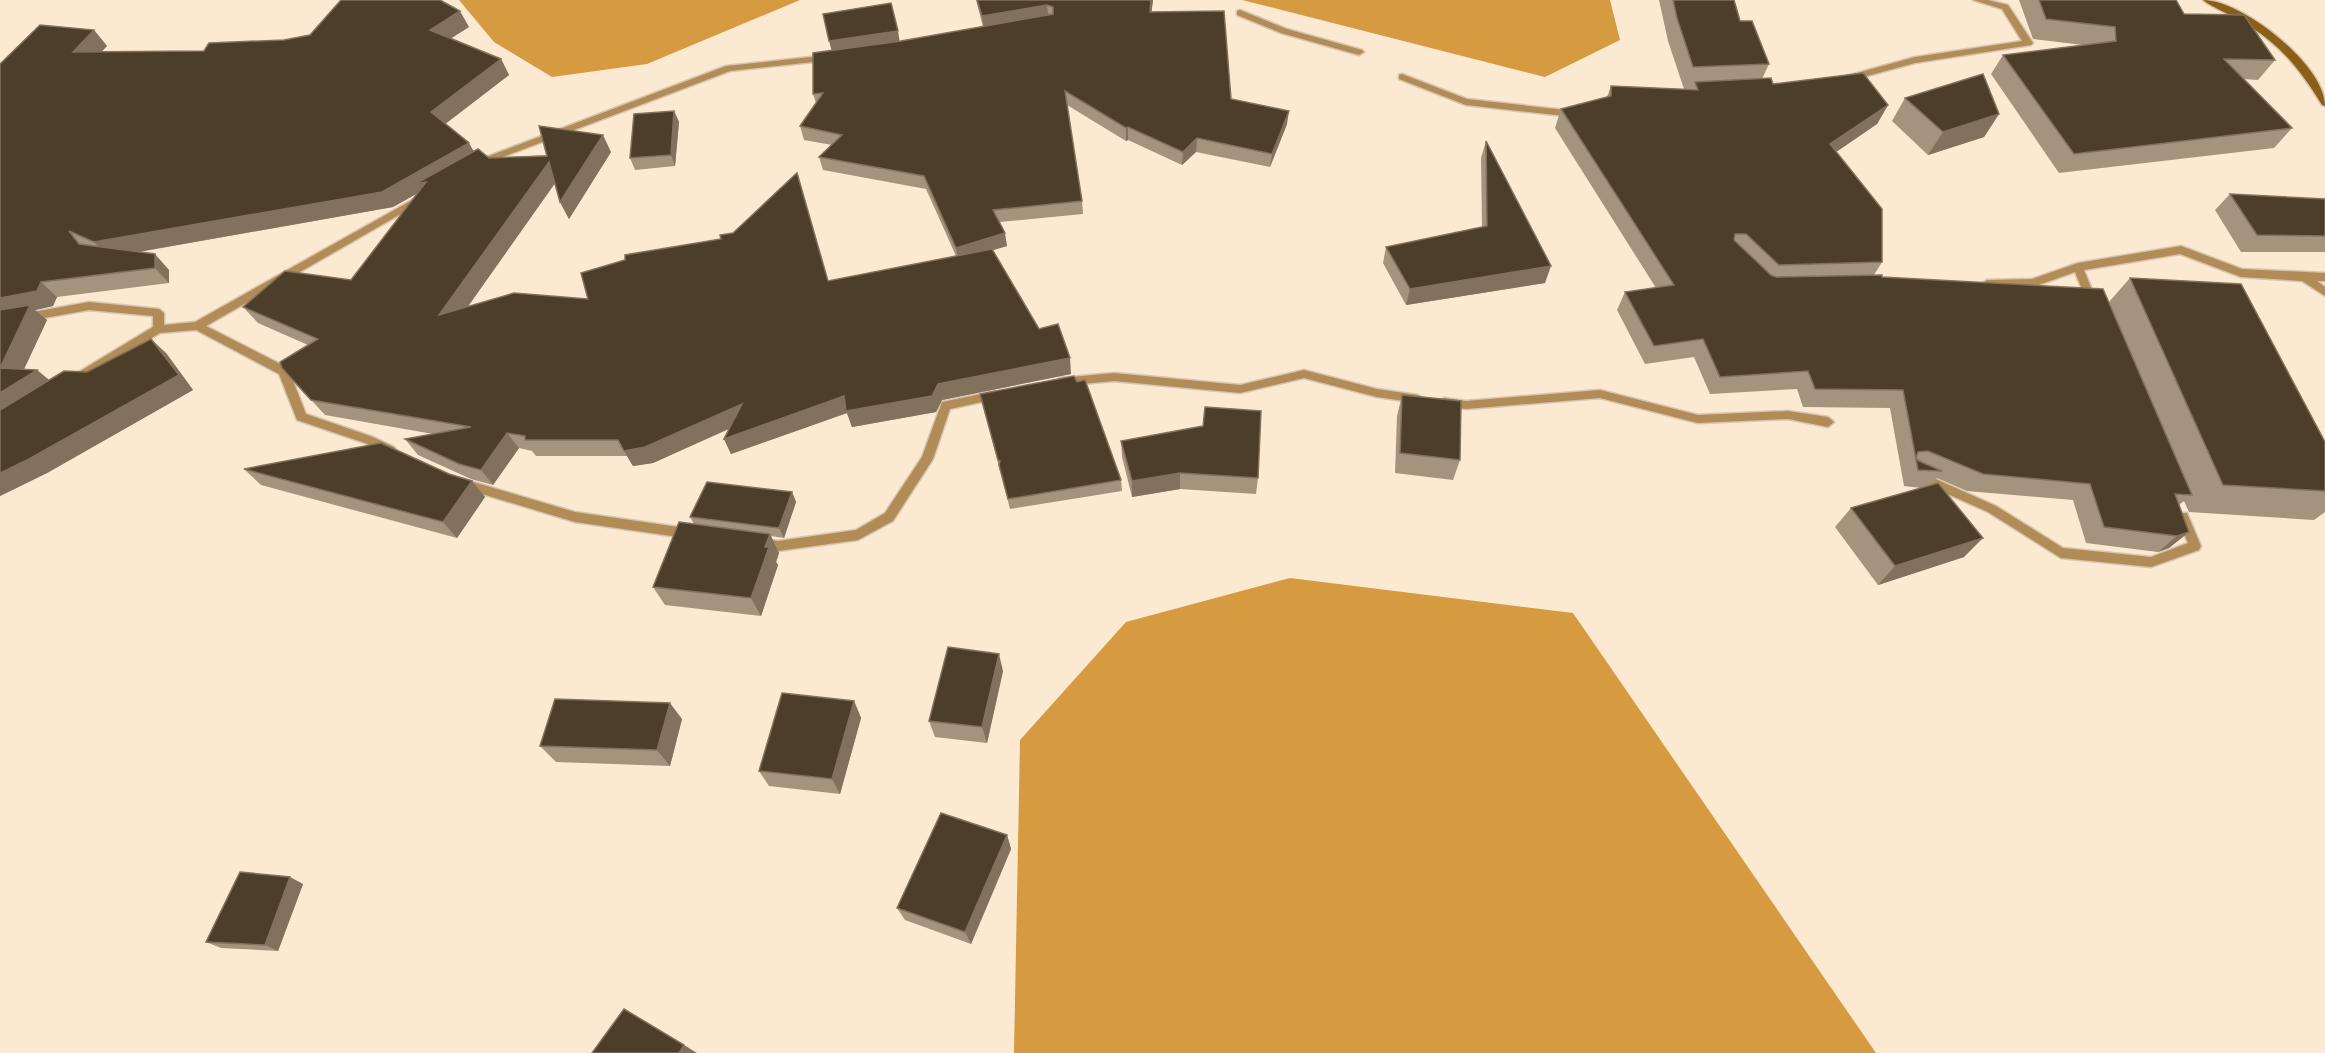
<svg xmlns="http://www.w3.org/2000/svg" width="2325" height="1053" viewBox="0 0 2325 1053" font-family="Jost,sans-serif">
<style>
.forest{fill:#d69b40}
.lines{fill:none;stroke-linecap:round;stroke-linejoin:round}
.street-casing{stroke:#d6c5b0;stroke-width:3}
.secondary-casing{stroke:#d6c5b0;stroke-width:3}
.street{fill:#b28c57;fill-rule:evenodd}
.secondary{fill:#8b5f16;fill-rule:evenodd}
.wall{fill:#a4947e}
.shaded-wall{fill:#82715c}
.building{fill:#4d3e2a;stroke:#82715c;stroke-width:1.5}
</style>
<rect width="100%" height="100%" fill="#fce9d1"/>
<!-- forest -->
<g class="forest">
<polygon points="459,0 800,0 647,64 552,77 494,42"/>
<polygon points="1242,0 1610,0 1620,40 1545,77"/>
<polygon points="1290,578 1573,613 1876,1053 1014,1053 1020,740 1126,622"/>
</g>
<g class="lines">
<defs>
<g id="street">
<polygon points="1973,0 1988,0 2008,5 2033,43 2031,45 1915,63 1849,81 1844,78 1846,76 1915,57 2022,41 2002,9"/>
<polygon points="1240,10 1287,29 1362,50 1364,52 1359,55 1281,33 1237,15 1237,11"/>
<polygon points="829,55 832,56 832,60 730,71 492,161 478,168 473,165 486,157 726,66"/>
<polygon points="1402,74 1467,99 1574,111 1579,114 1574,117 1466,105 1399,79 1399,75"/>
<polygon points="421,195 425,196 425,200 206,326 288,368 306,414 373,437 394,447 396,450 390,455 365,443 297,420 279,374 196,330 160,333 76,383 70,379 72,376 153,327 153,316 89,310 0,326 0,318 89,302 159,309 164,313 164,325 195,322"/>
<polygon points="2181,246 2242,269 2325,273 2325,281 2317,281 2325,287 2325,296 2302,281 2241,277 2180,254 2084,270 2097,302 2092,306 2087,302 2075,272 2033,287 1987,288 1982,284 1987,280 2032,279 2078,263"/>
<polygon points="1304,370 1377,389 1418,395 1424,399 1418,403 1377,397 1304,378 1240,393 1114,381 1060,386 1054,382 1060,378 1114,373 1240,385"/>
<polygon points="1600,390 1698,415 1788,411 1828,417 1834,422 1828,427 1788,419 1698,423 1600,398 1466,409 1444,406 1438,402 1444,398 1466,401"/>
<polygon points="996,391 1002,395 1000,398 950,409 933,459 893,521 858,540 778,551 755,547 753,543 755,539 759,538 778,541 856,530 885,513 922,457 942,402"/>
<polygon points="1918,471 1996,506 2063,548 2151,557 2188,543 2177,517 2179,513 2187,513 2201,546 2199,550 2151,567 2061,558 1988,512 1914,479 1912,476 1914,473"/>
<polygon points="463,479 575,512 692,529 696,530 698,534 696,538 692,539 575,522 459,487 457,484 459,481"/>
</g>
<path id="secondary" d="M2203,0c39,0 122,65 122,106l-3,-1c-22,-36 -42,-61 -79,-83 -12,-8 -29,-13 -40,-22z"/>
</defs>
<!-- street casing -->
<use href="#street" class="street-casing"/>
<!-- secondary casing -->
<use href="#secondary" class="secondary-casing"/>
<!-- street -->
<use href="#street" class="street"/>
<!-- secondary -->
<use href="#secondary" class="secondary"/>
</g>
<!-- wall -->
<g class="wall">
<polygon points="976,0 1153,0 1151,12 1231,99 1287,124 1270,167 1196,152 1182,165 1128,140 1126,141 1067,105 1082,201 1083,214 1000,222 1007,246 993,250 1039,329 1071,374 942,400 936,412 852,427 847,413 731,454 724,439 729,428 653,463 633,466 627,456 536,456 532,451 519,448 493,485 471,479 418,455 405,439 433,434 325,415 282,368 308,345 258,323 243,307 351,280 418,193 393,207 139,252 169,270 169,283 57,297 53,306 35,310 47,320 24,369 37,370 49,380 166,353 193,390 47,473 0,496 0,64 94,30 107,46 101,52 204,51 469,27 451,38 501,59 509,75 445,124 474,151 489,158 611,152 569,219 560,202 555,183 468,306 588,299 829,281 956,256 926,189 823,170 819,157 832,145 804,140 800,126 816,103 813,94 900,41 983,27"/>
<polygon points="1659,0 1734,0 1740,21 1769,64 1762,79 1773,84 1888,105 1877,124 1836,152 1882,262 1874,275 1882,277 2109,302 2130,278 2325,442 2325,512 2314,520 2189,512 2184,501 2179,505 2189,532 2169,548 2158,552 2086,543 2073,500 1967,491 1937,478 1931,484 1964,557 1878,585 1835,527 1851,508 1921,488 1904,486 1890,408 1803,407 1797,389 1710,394 1694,357 1645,364 1617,310 1625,292 1656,288 1555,128 1561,109 1607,97 1611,86 1684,89 1668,41"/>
<polygon points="2019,0 2176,0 2184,14 2275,60 2258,80 2244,79 2292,128 2274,148 2059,173 1991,74 2003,55 2083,45 2033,39"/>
<polygon points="1905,98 1999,114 1984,137 1928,155 1892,121"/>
<polygon points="674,111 679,122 675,166 635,170 630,158"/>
<polygon points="1486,141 1545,283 1406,305 1383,263 1386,247 1482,227 1481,158"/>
<polygon points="2230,194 2325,199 2325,252 2241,252 2215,210"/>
<polygon points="1077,382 1121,480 1122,491 1010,509 980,394"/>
<polygon points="1402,395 1460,460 1453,480 1395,473 1397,416"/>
<polygon points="1121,441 1258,478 1256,494 1180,489 1132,497 1122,457"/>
<polygon points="244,469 449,474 472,481 485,497 457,538 261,485"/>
<polygon points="792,492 796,502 784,538 771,536 779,553 776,562 778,565 761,616 665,605 653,587 694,524 690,517"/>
<polygon points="1003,671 987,743 935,737 929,721"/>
<polygon points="854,701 861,718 840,794 769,786 759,771"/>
<polygon points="682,719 670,766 556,762 540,746"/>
<polygon points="1007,835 1011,849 971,944 905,920 897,908"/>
<polygon points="303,884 278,951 221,948 206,942"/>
</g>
<!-- shaded-wall -->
<g class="shaded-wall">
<polygon points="1151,0 1153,0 1150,26 1150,12"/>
<polygon points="1047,5 1049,19 984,29 982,16"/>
<polygon points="460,11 469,27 439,46 430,30"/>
<polygon points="94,30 107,46 86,68 73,52"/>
<polygon points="898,31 900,43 832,52 829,41"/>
<polygon points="501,59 509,75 440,128 431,112"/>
<polygon points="1888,105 1877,124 1820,163 1830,144"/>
<polygon points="674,111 679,122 675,166 671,155"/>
<polygon points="1289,111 1287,124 1270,167 1272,154"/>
<polygon points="1999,114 1984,137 1928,155 1943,132"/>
<polygon points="1128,127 1128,140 1126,141 1126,128"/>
<polygon points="603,135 611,152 569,219 560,202"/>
<polygon points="1197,138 1196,152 1182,165 1183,152"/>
<polygon points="469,143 478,159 393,207 109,257 94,242"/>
<polygon points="549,162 558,179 450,332 439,315"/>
<polygon points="1005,233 1007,246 958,260 956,248"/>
<polygon points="155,254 169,270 169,283 155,268"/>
<polygon points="1551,266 1545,283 1406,305 1410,289"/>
<polygon points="41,282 57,297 53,306 35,310 47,320 18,382 37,370 54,384 0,419 0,298"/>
<polygon points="151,339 166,353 193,390 47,473 0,496 0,473"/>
<polygon points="1070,358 1071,374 942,400 936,412 852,427 847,413 731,454 724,439 844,396 938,384"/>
<polygon points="742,404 749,420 653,463 633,466 624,451"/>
<polygon points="507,433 519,448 493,485 481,470"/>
<polygon points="1180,473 1180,489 1132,497 1132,481"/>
<polygon points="472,481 485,497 457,538 443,522"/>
<polygon points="792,492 796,502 784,538 779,528"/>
<polygon points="2189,532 2169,548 2158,552 2177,536"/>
<polygon points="770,534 779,553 776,562 778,565 761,616 751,598"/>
<polygon points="1983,538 1964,557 1878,585 1895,566"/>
<polygon points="999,654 1003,671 987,743 982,727"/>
<polygon points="854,701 861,718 840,794 832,779"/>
<polygon points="670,703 682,719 670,766 657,750"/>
<polygon points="1007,835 1011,849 971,944 965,932"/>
<polygon points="290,877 303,884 278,951 265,945"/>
<polygon points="684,1045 697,1053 679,1053"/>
</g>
<!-- building -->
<g class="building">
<polygon points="341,0 440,0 460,11 430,30 501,59 431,112 469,143 382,192 94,242 69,231 79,244 155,254 155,268 41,282 37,291 0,298 0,64 40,25 94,30 73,52 204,51 209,43 284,40 310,35"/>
<polygon points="977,0 1151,0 1150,12 1224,11 1231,99 1289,111 1272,154 1197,138 1183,152 1128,127 1126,128 1065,91 1082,201 993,210 1005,233 956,248 924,176 819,157 842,135 800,126 823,93 813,94 813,53 901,41 1053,14 1053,7 1047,5 982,16"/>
<polygon points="1673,0 1734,0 1740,21 1752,21 1769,64 1693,67 1677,18"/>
<polygon points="2039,0 2176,0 2184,14 2244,15 2275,60 2224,59 2292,128 2074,154 2003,55 2116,41 2115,27 2046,19"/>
<polygon points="891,3 898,31 829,41 823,14"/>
<polygon points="1863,73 1888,105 1830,144 1882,209 1882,262 1779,265 1746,234 1735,234 1734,240 1771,275 1776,277 1882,275 1882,277 2103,289 2192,495 2175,494 2189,532 2177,536 2104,527 2090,484 1983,474 1928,451 1918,452 1916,458 1919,461 1942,471 1918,470 1903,390 1815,389 1808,371 1720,377 1703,339 1654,346 1625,292 1674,285 1561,109 1611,96 1611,86 1698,90 1695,82 1771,78 1773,84"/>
<polygon points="1983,74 1999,114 1943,132 1905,98"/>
<polygon points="674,111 671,155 630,158 634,114"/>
<polygon points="539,126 603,135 560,202 549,162 439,315 514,293 588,299 581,273 625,260 625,255 721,239 720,235 733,233 797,173 828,281 992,249 1039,329 1058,324 1070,358 938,384 932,396 846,411 844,396 724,439 742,404 645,447 624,451 618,440 525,440 525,436 507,433 481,470 459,464 405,439 471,427 311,400 282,368 280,362 318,339 243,307 285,271 351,280 426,182 415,184 478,149 489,158 547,156"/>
<polygon points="1486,141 1551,266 1410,289 1386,247 1487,226"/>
<polygon points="2230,194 2325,199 2325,236 2257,235"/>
<polygon points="2130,278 2241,284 2325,442 2325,491 2223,485"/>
<polygon points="30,305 0,368 37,370 0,393 0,310"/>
<polygon points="151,339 179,375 29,459 0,473 0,410 64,371 87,372"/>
<polygon points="1074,376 1077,382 1085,380 1121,480 1008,499 999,465 1000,461 998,460 980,394"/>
<polygon points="1402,395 1461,401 1460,460 1400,453"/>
<polygon points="1205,407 1261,411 1258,478 1180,473 1132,481 1121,441 1203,426"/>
<polygon points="381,443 449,474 472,481 443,522 244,469"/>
<polygon points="707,482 792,492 779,528 690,517"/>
<polygon points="1938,483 1983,538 1895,566 1851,508"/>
<polygon points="679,522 770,534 765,547 769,547 751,598 653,587"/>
<polygon points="948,647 999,654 982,727 929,721"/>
<polygon points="782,693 854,701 832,779 759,771"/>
<polygon points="555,699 670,703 657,750 540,746"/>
<polygon points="941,813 1007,835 965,932 897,908"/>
<polygon points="240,872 290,877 265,945 206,942"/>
<polygon points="624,1009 684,1045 679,1053 592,1053"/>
</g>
</svg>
